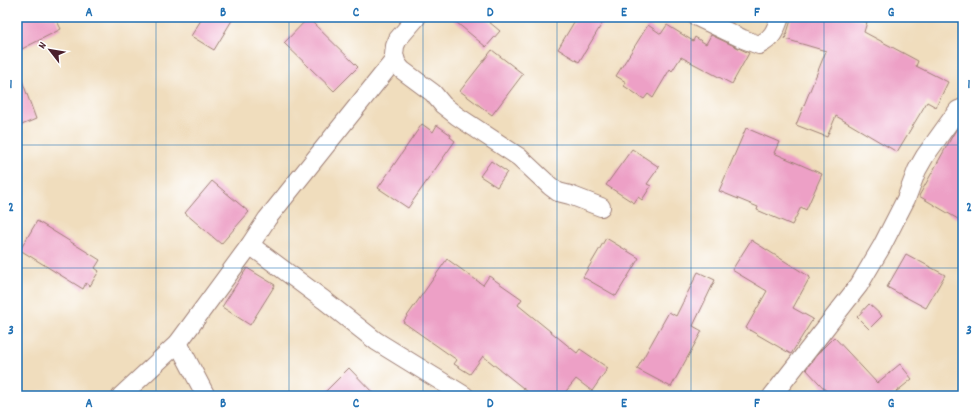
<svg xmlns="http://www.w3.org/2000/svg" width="980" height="413" viewBox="0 0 980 413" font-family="Dekko,sans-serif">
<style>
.building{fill:#eda0c6}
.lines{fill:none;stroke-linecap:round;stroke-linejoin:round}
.minor-casing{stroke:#9d7e74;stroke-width:20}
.minor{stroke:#fff;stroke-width:18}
.grid{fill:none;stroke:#1f6fb2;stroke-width:1;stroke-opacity:0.55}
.neatline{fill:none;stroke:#1f6fb2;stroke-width:1.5}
.grid-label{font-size:13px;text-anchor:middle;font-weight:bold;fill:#1f6fb2}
</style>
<rect width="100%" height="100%" fill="#fff"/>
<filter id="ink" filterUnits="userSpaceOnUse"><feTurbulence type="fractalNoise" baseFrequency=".025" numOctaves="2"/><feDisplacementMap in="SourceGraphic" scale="8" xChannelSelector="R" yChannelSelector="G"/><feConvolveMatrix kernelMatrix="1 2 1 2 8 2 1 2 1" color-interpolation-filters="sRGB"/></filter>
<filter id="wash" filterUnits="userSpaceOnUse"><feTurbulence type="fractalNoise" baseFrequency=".012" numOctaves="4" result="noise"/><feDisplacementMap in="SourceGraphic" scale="16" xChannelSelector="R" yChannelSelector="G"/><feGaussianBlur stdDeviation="0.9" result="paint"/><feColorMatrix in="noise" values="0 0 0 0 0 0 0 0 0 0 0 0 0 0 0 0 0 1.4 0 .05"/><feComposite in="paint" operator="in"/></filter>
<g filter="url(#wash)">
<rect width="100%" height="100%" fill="#f0ddbd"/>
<g id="blocks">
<!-- building -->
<g class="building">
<polygon points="17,17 55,17 61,29 22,49 17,38"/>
<polygon points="203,17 234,17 214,50 191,36"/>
<polygon points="450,17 483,17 500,31 486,47"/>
<polygon points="577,17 606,17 579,62 558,49"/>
<polygon points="792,17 850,17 867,22 864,32 918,61 916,66 948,82 936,107 927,102 897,152 836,116 827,137 796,125 826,51 785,39"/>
<polygon points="308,18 358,67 334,91 284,43"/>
<polygon points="648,25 661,34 667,25 693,41 695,37 706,44 711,35 749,53 732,84 681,57 672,71 670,69 653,98 648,94 644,99 624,86 626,82 616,76"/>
<polygon points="492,50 523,74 492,115 460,91"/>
<polygon points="17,72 19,72 36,119 17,127"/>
<polygon points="963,121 963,222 919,196 954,133"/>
<polygon points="422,124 433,132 437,125 451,135 450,137 455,141 408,208 378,188"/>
<polygon points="746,128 779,142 774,153 822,174 806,210 801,207 792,225 757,210 758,207 719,191"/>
<polygon points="632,149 659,167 647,184 651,186 642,200 638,197 634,203 606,185"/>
<polygon points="491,161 507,172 497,187 480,176"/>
<polygon points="212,181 249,212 221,244 185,213"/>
<polygon points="37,221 100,260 95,268 99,271 90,286 86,283 83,289 20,250"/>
<polygon points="606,238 639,258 616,296 583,277"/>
<polygon points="751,240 810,277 793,308 813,319 791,354 746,328 767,291 732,270"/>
<polygon points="906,254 945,275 926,308 887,287"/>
<polygon points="447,259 483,285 489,276 522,299 518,305 577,353 580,349 608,368 592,391 576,379 562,396 533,396 483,356 470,374 454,364 457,360 403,322"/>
<polygon points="247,268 275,285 250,325 222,307"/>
<polygon points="698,272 715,280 693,326 702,331 671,387 637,369 669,312 676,316"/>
<polygon points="869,304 882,316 869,329 857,317"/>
<polygon points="834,337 877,383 900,364 912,379 891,396 831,396 806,369 821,350"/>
<polygon points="349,368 376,396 321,396"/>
</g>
</g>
</g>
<g filter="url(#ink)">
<use href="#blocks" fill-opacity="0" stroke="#9d7e74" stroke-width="1"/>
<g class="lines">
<defs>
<g id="minor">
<polyline points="417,17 398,39 395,46 394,55 397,64 402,70 433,93 443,105 457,116 519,157 550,186 558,192 570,195 601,207"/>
<path d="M697,17l46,22 16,6c14,-7 16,-14 21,-28"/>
<polyline points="250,245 324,300 376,341 465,396"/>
<polyline points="178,343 206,396"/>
<polyline points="121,396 178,343 250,245 267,219 395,59"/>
<polyline points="772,396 859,285 882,246 906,199 917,170 925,156 958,110 963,108"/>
</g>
</defs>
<!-- minor casing -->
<use href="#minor" class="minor-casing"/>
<!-- minor -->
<use href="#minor" class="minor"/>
</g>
</g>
<!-- grid -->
<path class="grid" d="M156,17v379M289,17v379M423,17v379M557,17v379M691,17v379M824,17v379M17,145h946M17,268h946"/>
<!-- margin -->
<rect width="980" height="413" fill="none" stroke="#fff" stroke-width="44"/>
<!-- north arrow -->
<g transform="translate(50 50) rotate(301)" stroke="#ffffff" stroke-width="3" paint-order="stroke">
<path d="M0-3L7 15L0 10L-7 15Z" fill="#4a1f2b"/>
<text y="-6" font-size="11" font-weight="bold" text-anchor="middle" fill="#4a1f2b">N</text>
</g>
<rect x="22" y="22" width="936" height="369" class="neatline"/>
<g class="grid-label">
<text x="89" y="16">A</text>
<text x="223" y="16">B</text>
<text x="356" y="16">C</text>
<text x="490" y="16">D</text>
<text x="624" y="16">E</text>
<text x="757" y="16">F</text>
<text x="891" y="16">G</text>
<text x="11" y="88">1</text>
<text x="969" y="88">1</text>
<text x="11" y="211">2</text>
<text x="969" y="211">2</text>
<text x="11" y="334">3</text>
<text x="969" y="334">3</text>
<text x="89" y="407">A</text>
<text x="223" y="407">B</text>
<text x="356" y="407">C</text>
<text x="490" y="407">D</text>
<text x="624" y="407">E</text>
<text x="757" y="407">F</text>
<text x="891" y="407">G</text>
</g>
</svg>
